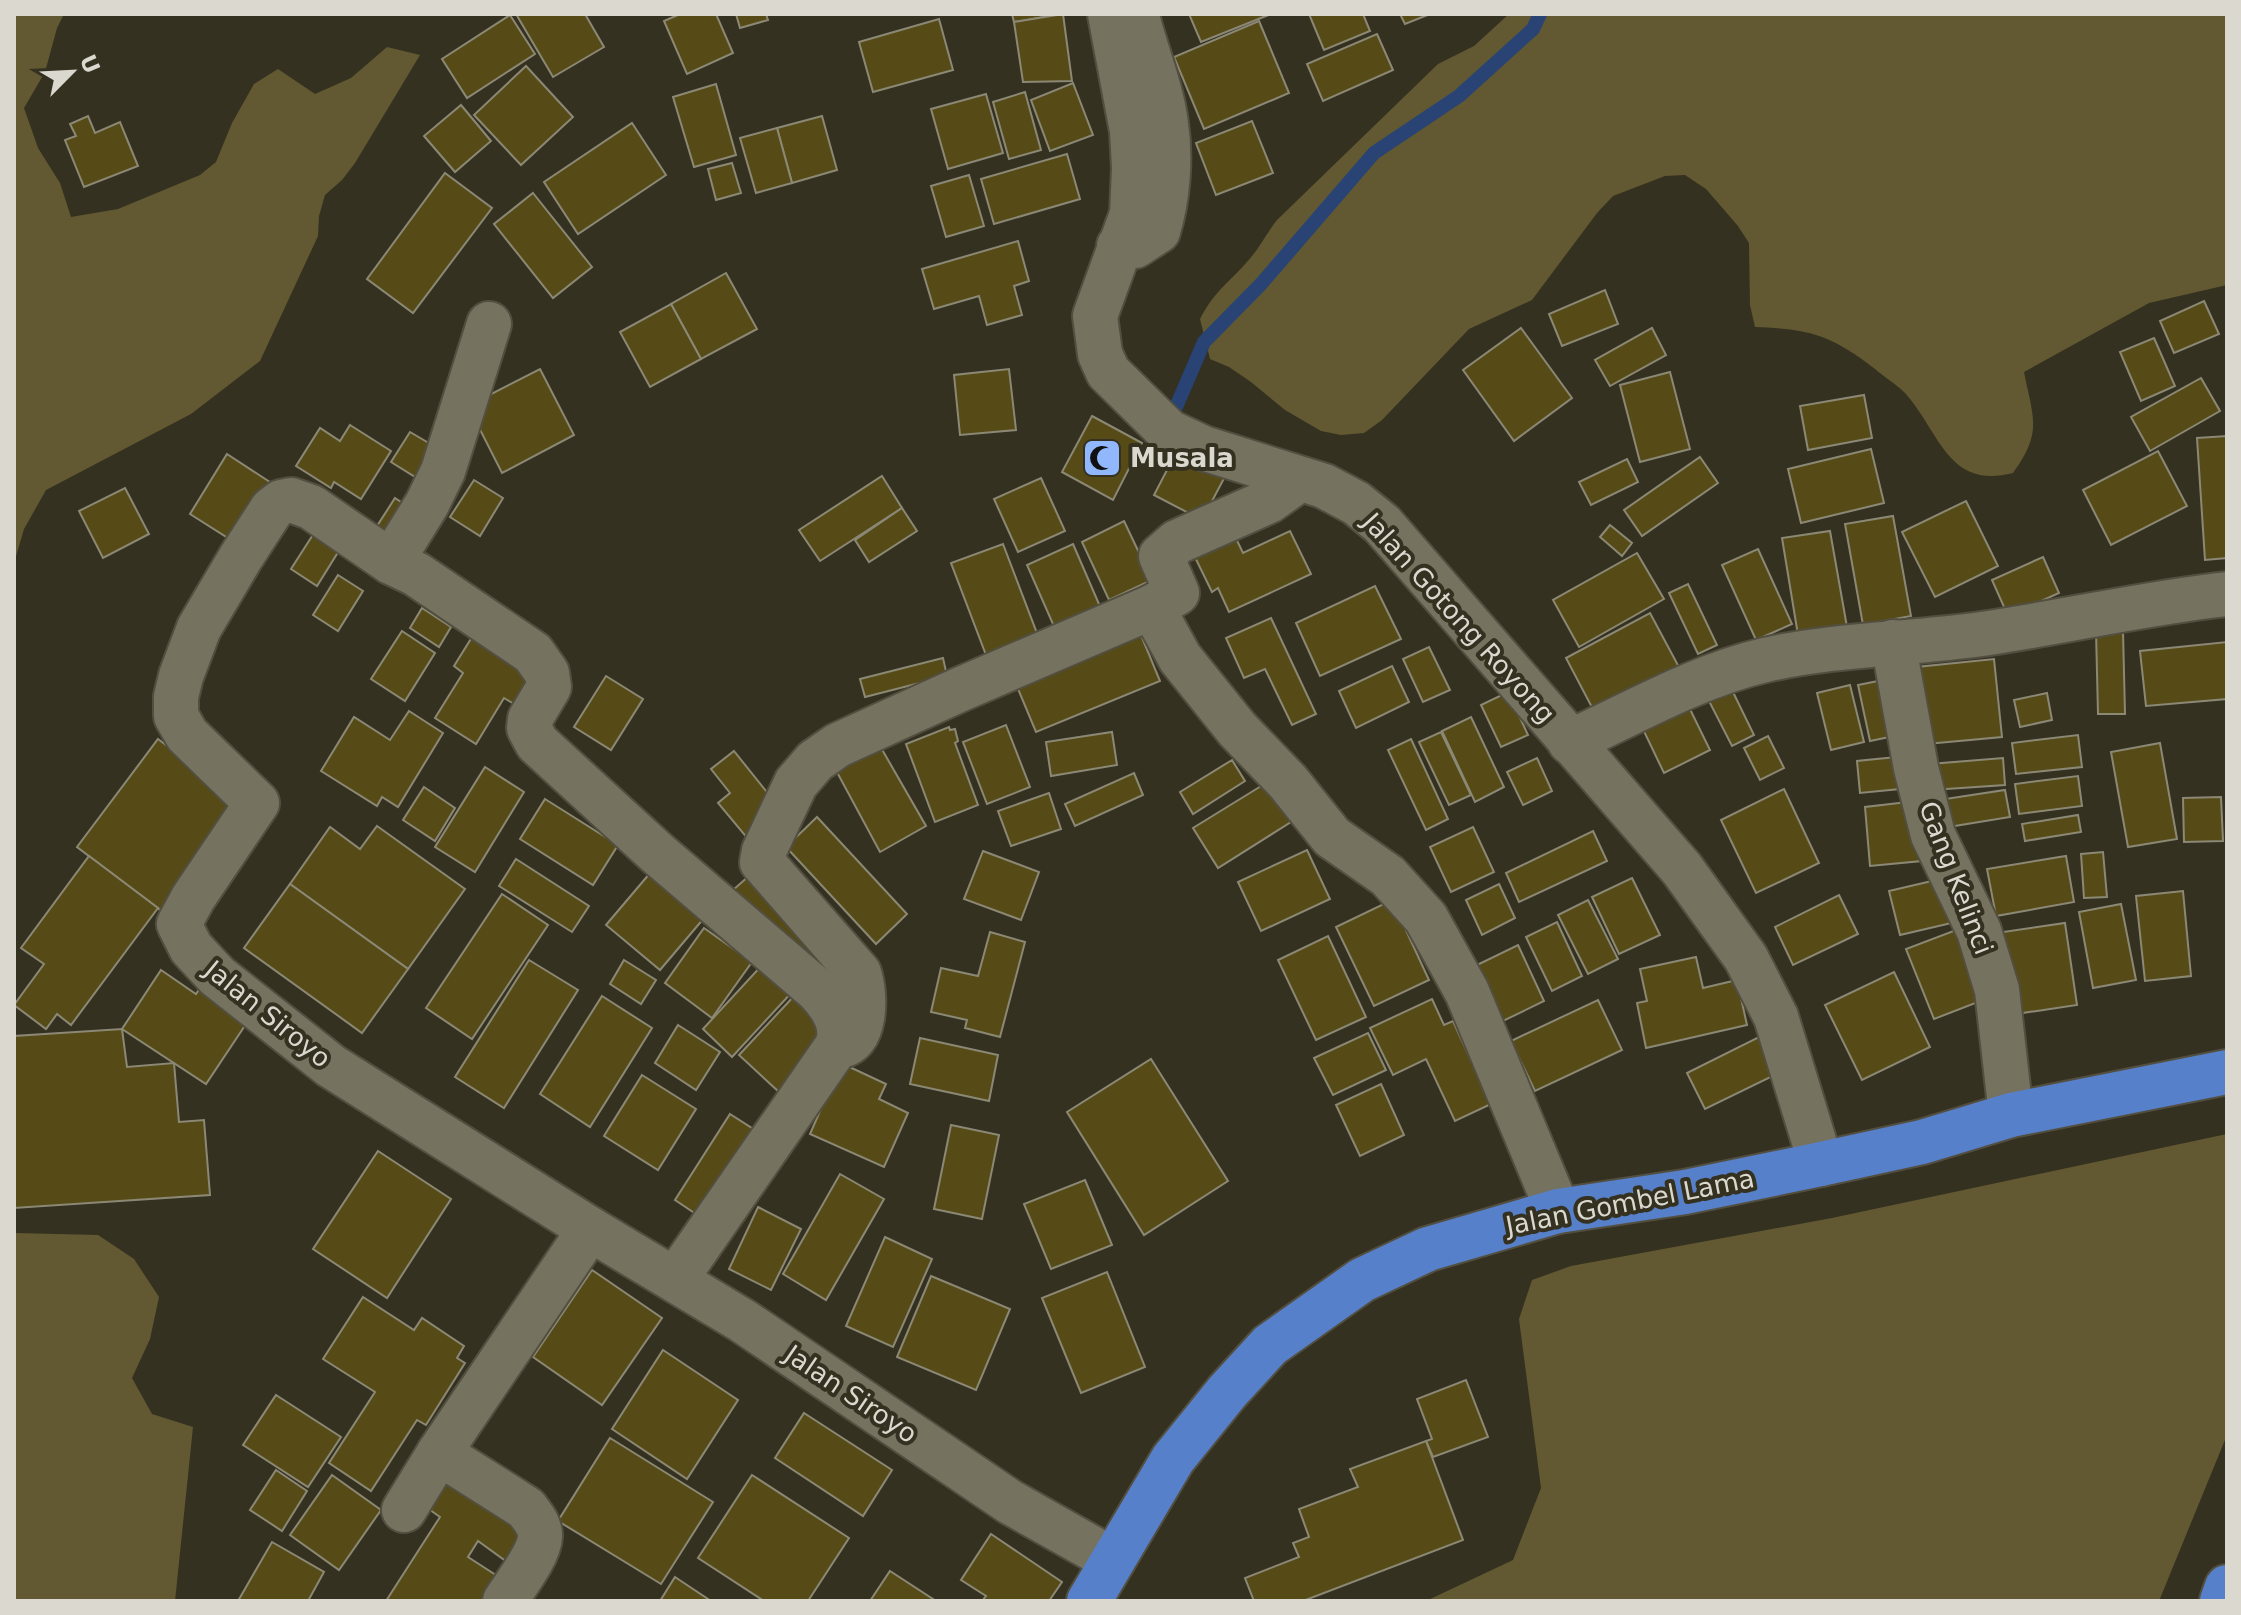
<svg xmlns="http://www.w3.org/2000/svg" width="2241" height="1615" viewBox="0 0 2241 1615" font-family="'DejaVu Sans',sans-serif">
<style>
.green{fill:#625932}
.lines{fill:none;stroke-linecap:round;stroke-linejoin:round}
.stream{stroke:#284374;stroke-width:14}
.building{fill:#564b17;stroke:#8b8875;stroke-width:2}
.minor-casing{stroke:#524f41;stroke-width:48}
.highway-casing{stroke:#524f41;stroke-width:48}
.minor{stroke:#767260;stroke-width:44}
.highway{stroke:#5780ca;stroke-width:44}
.labels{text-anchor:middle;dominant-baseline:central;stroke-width:8;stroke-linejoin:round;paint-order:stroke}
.poi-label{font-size:26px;font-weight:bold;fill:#dbd9cf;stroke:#353121;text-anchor:start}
.street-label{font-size:26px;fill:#dbd9cf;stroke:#353121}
</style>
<rect width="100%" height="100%" fill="#353121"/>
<!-- green -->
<g class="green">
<polygon points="14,14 64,14 57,28 45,72 24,108 38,148 60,183 71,217 118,209 200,175 216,162 232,123 254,84 278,69 315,94 351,78 387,47 420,55 355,163 342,180 325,195 319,216 318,236 260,361 191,414 46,490 24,529 14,563"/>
<path d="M1509,14h718v271l-78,18 -125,69c9,46 19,60 -11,101 -66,17 -73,-42 -109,-81 -8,-8 -20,-15 -29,-23 -44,-34 -65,-40 -120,-42l-5,-22 -1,-62 -11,-17 -32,-37 -21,-14 -20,1 -52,20 -16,17 -65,87 -63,29 -87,91 -18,13 -23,2 -20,-4 -36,-21 -34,-28 -22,-15 -19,-8 -10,-40c16,-31 32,-38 52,-63 9,-11 16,-25 25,-36l161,-156 36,-18z"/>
<polygon points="2227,1134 2227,1435 2159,1601 1426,1601 1513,1560 1541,1488 1519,1319 1532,1280 1571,1266 1832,1218"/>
<polygon points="14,1233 98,1235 134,1259 159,1297 150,1339 132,1378 152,1414 193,1427 175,1601 14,1601"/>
</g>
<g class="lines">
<!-- stream -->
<polyline class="stream" points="1176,407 1204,342 1261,284 1374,153 1459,96 1533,29 1540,14"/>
</g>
<!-- building -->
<g class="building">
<polygon points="516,14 585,14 604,47 553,77"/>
<polygon points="680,14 716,14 733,53 687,74 664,21"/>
<polygon points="736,14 766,14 768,20 740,28"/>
<polygon points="1012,14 1061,14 1014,22"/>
<polygon points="1063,14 1072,81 1023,82 1014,22"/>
<polygon points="1189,14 1271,14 1201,42"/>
<polygon points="1309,14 1363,14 1370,31 1324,50"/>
<polygon points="1400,14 1430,14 1405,24"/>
<polygon points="510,15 535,54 467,98 442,59"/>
<polygon points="939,19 953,70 873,92 859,42"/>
<polygon points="1259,21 1289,93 1204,129 1174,57"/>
<polygon points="1377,34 1393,70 1323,101 1307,64"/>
<polygon points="526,66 573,117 521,165 474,115"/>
<polygon points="1073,83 1093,135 1050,151 1031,100"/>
<polygon points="716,84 736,155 694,167 673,97"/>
<polygon points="1025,92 1041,150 1009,159 993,102"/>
<polygon points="986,94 1003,153 948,169 931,109"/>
<polygon points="461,105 491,141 455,172 424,136"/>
<polygon points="88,116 95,133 120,122 138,166 84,187 65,140 76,136 70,124"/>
<polygon points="822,116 837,170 792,183 777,128"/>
<polygon points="1252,121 1273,173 1216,195 1196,143"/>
<polygon points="632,123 666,175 578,234 544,182"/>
<polygon points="777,128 792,183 756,193 740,138"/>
<polygon points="1067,154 1080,199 994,224 981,179"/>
<polygon points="732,163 741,193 716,200 708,169"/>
<polygon points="445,173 492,208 413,313 367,279"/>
<polygon points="969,175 984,226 946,237 931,186"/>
<polygon points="533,193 592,267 553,298 494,224"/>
<polygon points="1018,241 1029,281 1014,286 1022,315 987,325 979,296 934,309 922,269"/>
<polygon points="726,273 757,329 701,359 671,304"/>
<polygon points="1605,290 1618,324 1562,346 1549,314"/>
<polygon points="2204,301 2219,334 2174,353 2160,321"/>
<polygon points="671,304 701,359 650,387 620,332"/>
<polygon points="1521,328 1572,398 1514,441 1463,370"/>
<polygon points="1652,328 1666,355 1610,386 1595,360"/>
<polygon points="2154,338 2175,386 2141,401 2120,352"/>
<polygon points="540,369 574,435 502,473 468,406"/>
<polygon points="1009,369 1016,430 960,435 954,375"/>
<polygon points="1670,372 1690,449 1640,462 1620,385"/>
<polygon points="2201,378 2220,411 2150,451 2131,417"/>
<polygon points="1864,395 1872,438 1808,450 1800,406"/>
<polygon points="1092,416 1142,443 1113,500 1062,472"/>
<polygon points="350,425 391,451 361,499 334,482 331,488 296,466 320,428 340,441"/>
<polygon points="410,432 439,449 420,480 391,462"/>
<polygon points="2227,436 2227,558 2205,560 2197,438"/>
<polygon points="1181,443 1229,469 1202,520 1154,495"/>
<polygon points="1871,449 1884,503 1801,523 1788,469"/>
<polygon points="2158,451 2187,506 2111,545 2083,490"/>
<polygon points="227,454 276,486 239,545 190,514"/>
<polygon points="1700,457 1718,483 1642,536 1624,510"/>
<polygon points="1627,459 1638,482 1591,505 1579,482"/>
<polygon points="882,476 902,508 820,561 799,530"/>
<polygon points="1041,478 1065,531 1018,552 994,499"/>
<polygon points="474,480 503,498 480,536 450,517"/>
<polygon points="125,488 149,534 103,558 79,511"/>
<polygon points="395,498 416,512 399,540 377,526"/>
<polygon points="1966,501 1998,566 1935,597 1902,532"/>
<polygon points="902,508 917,531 869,562 855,540"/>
<polygon points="1893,516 1911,616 1863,625 1845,524"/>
<polygon points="1124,521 1152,580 1109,600 1082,542"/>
<polygon points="1229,524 1243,553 1290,531 1311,574 1229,612 1218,588 1212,592 1188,543"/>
<polygon points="1610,525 1632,543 1622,556 1600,537"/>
<polygon points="1830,531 1847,627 1798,635 1782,538"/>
<polygon points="314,533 340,549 317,586 291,569"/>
<polygon points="1003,544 1038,636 986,655 951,563"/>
<polygon points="1073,544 1102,611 1056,631 1027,565"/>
<polygon points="1758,549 1792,624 1756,640 1722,565"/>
<polygon points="1637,553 1664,599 1579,647 1553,600"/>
<polygon points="2043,557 2059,593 2008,616 1992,580"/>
<polygon points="338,575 363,591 338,631 313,615"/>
<polygon points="1688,584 1717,645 1698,654 1669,593"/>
<polygon points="1375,586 1401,639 1320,676 1296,623"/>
<polygon points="422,608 451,627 439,647 410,628"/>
<polygon points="1650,613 1680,669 1596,715 1566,658"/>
<polygon points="1271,618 1316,714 1292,725 1265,669 1244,678 1226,638"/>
<polygon points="1136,623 1160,681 1036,732 1013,677"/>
<polygon points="402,631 435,653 405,701 371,679"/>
<polygon points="2096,631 2123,631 2125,714 2098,714"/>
<polygon points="474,634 544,678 524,710 504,698 476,744 435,718 463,673 454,666"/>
<polygon points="2227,642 2227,699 2146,706 2140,651"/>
<polygon points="1429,647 1450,690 1423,702 1403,659"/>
<polygon points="943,658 947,676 865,697 860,679"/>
<polygon points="1994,659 2002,737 1916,745 1907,668"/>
<polygon points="1392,666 1409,702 1356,728 1339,691"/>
<polygon points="606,676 643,699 611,750 574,727"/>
<polygon points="1888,679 1899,735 1870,741 1858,685"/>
<polygon points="1850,685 1864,742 1831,750 1817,693"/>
<polygon points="1732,690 1754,735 1732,746 1709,701"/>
<polygon points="1508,692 1528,735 1501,747 1481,705"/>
<polygon points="2047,693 2052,720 2020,727 2014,700"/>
<polygon points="1686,701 1710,750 1664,773 1640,723"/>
<polygon points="409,711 443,733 398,807 382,797 377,806 321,771 354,717 390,740"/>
<polygon points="1471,717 1504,787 1475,802 1442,731"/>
<polygon points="1006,725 1030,787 987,804 963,742"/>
<polygon points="949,727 950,730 955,729 958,741 955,743 978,805 935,822 906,744"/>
<polygon points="1112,732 1117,765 1051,776 1046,742"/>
<polygon points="1441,732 1471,795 1449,805 1419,742"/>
<polygon points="2078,735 2082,767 2016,774 2012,743"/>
<polygon points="1768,736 1784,768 1760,780 1744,748"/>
<polygon points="158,739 249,808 168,916 77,847"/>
<polygon points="876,739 926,826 880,852 832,763"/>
<polygon points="1411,739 1448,819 1426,830 1388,750"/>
<polygon points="2160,743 2177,839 2128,847 2111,752"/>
<polygon points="734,751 774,801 753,845 718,803 730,793 711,769"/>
<polygon points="1906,756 1910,788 1860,793 1857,761"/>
<polygon points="1537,758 1552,791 1523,805 1507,772"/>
<polygon points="2003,758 2005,785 1932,790 1930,764"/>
<polygon points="1232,760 1245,781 1193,814 1180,792"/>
<polygon points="485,767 524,792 475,872 435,847"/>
<polygon points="1134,773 1143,795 1075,826 1065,804"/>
<polygon points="2078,776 2082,806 2019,814 2015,784"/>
<polygon points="1266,783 1291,822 1218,868 1193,828"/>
<polygon points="424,787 455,808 435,841 403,820"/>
<polygon points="1784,789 1819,863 1756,893 1721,820"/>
<polygon points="2005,790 2010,817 1936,829 1932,801"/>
<polygon points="1049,793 1061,829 1011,846 998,811"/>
<polygon points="2221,797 2223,841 2184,842 2183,798"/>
<polygon points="545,799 618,845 593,885 520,839"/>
<polygon points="1916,801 1922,861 1870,866 1865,807"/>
<polygon points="2078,815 2081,832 2025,841 2022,824"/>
<polygon points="817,817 907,914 876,944 786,847"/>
<polygon points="377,826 465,889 408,969 290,884 330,827 360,849"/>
<polygon points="1473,827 1494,872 1451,892 1430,847"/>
<polygon points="1593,831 1607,861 1519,902 1506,873"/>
<polygon points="1307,850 1330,899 1261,931 1238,882"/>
<polygon points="983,851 1039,872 1021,920 964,899"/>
<polygon points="2103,852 2107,897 2084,898 2081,854"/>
<polygon points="89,856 158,908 71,1025 57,1014 46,1029 14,1005 44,964 21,948"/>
<polygon points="2066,856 2074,902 1996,916 1987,869"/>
<polygon points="516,859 589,906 572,932 499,886"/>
<polygon points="656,866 710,911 660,970 606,925"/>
<polygon points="758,868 831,949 806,972 733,890"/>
<polygon points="1949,877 1960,921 1900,935 1889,891"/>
<polygon points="1632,878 1660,935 1619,954 1592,897"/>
<polygon points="290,884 408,969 362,1033 244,948"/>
<polygon points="1499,884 1515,918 1482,935 1466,900"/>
<polygon points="2183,891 2191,976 2145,981 2136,896"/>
<polygon points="502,894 548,925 472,1039 426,1008"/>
<polygon points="1839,895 1858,934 1793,965 1775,927"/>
<polygon points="1392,900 1429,980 1374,1006 1336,927"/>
<polygon points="1588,900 1618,959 1588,974 1558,915"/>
<polygon points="2121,904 2136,980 2093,988 2079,912"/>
<polygon points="1557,922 1582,976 1552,991 1526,937"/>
<polygon points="2065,923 2077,1005 2016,1014 2003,932"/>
<polygon points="1964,927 1991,997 1934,1019 1906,949"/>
<polygon points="704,928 752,962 712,1018 665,983"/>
<polygon points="990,932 1025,942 1000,1037 965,1028 967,1020 931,1012 941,968 978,976"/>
<polygon points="1328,936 1366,1017 1316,1040 1278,960"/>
<polygon points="1518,945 1544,1001 1503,1021 1477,965"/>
<polygon points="1696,957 1703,988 1737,980 1747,1025 1646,1048 1637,1003 1647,1001 1640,969"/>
<polygon points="529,960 578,990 504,1108 455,1077"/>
<polygon points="624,960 656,980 641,1004 610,984"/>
<polygon points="764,963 793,991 732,1057 703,1029"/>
<polygon points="161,970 196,994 200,988 248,1021 206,1084 122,1029"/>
<polygon points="1894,972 1930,1047 1862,1080 1825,1005"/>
<polygon points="795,995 835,1031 779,1092 739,1055"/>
<polygon points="602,996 652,1028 590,1127 540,1094"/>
<polygon points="1432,999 1444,1025 1453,1021 1491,1104 1455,1121 1426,1059 1393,1075 1370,1028"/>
<polygon points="1598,1000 1622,1050 1535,1091 1511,1041"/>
<polygon points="678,1025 720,1052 696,1090 655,1063"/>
<polygon points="122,1029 127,1067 174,1063 179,1122 204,1120 210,1195 14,1208 14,1036"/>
<polygon points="1368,1033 1386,1070 1333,1095 1314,1058"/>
<polygon points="1763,1035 1781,1072 1705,1109 1687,1073"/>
<polygon points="920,1038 998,1055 989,1101 910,1084"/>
<polygon points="1151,1059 1228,1181 1144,1235 1067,1112"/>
<polygon points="841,1063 886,1084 879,1099 908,1113 884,1167 810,1134"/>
<polygon points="642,1075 696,1109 658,1170 604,1136"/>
<polygon points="1381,1084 1404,1135 1360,1156 1336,1105"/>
<polygon points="730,1114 766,1137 711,1224 675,1200"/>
<polygon points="951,1125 999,1135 982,1219 934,1209"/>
<polygon points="378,1151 451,1199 387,1298 313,1249"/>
<polygon points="840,1174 884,1199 826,1300 783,1274"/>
<polygon points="1085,1180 1112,1245 1051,1269 1024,1204"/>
<polygon points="758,1207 801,1229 771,1290 729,1269"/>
<polygon points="885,1237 932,1259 893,1347 846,1326"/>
<polygon points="592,1270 662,1318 602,1405 533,1357"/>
<polygon points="1107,1272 1145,1367 1081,1393 1042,1298"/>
<polygon points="931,1276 1010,1309 976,1390 897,1357"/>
<polygon points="363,1297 414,1330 422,1318 464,1346 457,1358 465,1363 426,1425 417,1420 371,1491 329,1463 375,1392 323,1359"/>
<polygon points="663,1350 738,1400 687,1479 612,1429"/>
<polygon points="1466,1380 1488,1437 1433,1457 1426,1441 1432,1439 1417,1399"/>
<polygon points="276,1395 341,1437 308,1487 243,1445"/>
<polygon points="804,1413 892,1470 863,1516 775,1458"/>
<polygon points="610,1438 713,1502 661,1584 558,1521"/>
<polygon points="1426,1441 1463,1540 1303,1601 1254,1601 1245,1578 1299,1557 1293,1543 1309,1537 1299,1509 1358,1487 1350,1469"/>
<polygon points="276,1470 307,1491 282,1531 250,1510"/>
<polygon points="445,1471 526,1528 507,1562 478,1541 468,1557 502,1579 487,1601 386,1601 440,1517 423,1505"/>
<polygon points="332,1475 381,1510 339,1570 290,1535"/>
<polygon points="752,1475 849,1538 808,1601 764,1601 698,1558"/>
<polygon points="991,1534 1062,1582 1049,1601 982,1601 986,1596 961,1580"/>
<polygon points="272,1542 324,1572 308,1601 238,1601"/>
<polygon points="890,1571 936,1601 870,1601"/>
<polygon points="675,1577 711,1601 660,1601"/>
</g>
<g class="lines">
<defs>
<g id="minor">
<polyline points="1110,14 1132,131 1134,168 1132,214 1095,316 1100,354 1108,372 1169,432 1203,448 1324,486 1356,503 1382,524 1682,869 1746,958 1776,1017 1821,1164"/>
<path d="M1119,246h16l23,-15c10,-33 13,-73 8,-107 -4,-34 -19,-70 -28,-104"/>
<polyline points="1300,479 1269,501 1177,542 1161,556 1177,593 1152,607 1180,658 1237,729 1288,782 1332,837 1388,876 1426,918 1467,992 1558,1211"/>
<polyline points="391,562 427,504 443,471 489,324"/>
<polyline points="1893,642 1916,768 1933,835 1979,931 1997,990 2011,1115"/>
<path d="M1570,742c63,-29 127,-66 195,-82 71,-16 145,-16 217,-26 82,-12 163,-31 245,-40"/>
<path d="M837,1046c31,0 29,-53 22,-73l-97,-111 2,-11 32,-68 19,-22 23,-16 123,-56 191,-82"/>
<path d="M675,1280l162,-234c8,-22 -6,-41 -20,-56l-160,-137 -120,-110 -8,-15 1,-9 19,-32 -2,-14 -14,-20 -117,-79 -25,-12 -80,-55 -20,-7 -10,2 -9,7 -31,48 -42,71 -18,48 -5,21v19l11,19 70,68 -64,95 -14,26 12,24 26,28 114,90 259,163 153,92 267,181 103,58"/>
<path d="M439,1453l87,55c6,8 15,18 14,29 -1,18 -25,48 -35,64"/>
<polyline points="404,1510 439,1453 590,1229"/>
</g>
<g id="highway">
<polyline points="1089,1601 1173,1459 1227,1392 1270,1345 1362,1280 1428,1249 1558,1211 1685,1192 1821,1164 1922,1142 2011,1115 2227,1072"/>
<polyline points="2222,1601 2227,1587"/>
</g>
</defs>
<!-- minor casing -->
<use href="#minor" class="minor-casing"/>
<!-- highway casing -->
<use href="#highway" class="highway-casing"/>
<!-- minor -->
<use href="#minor" class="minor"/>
<!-- highway -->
<use href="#highway" class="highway"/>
</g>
<!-- icons -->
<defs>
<symbol id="mosque-square" viewBox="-11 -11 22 22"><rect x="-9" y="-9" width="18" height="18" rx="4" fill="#91b8fd" stroke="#353121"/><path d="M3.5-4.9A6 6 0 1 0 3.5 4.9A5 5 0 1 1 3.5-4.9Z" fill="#111"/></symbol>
</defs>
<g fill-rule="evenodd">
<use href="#mosque-square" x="1080" y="436" width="44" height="44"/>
</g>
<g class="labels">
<!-- poi labels -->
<g class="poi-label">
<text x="1130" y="458">Musala</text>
</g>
<!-- street labels -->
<g class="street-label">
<text transform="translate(1459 618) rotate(48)">Jalan Gotong Royong</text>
<text transform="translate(1956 878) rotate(69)">Gang Kelinci</text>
<text transform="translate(268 1014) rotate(39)">Jalan Siroyo</text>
<text transform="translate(1630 1202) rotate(-11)">Jalan Gombel Lama</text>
<text transform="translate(851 1394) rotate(34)">Jalan Siroyo</text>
</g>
</g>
<!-- border -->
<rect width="2241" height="1615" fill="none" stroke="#dbd9cf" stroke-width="32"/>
<!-- north arrow -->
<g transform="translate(72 72) rotate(66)" stroke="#353121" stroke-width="6" paint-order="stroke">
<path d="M0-6L14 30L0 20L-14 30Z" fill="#dbd9cf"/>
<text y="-12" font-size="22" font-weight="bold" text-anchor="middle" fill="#dbd9cf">U</text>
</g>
</svg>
